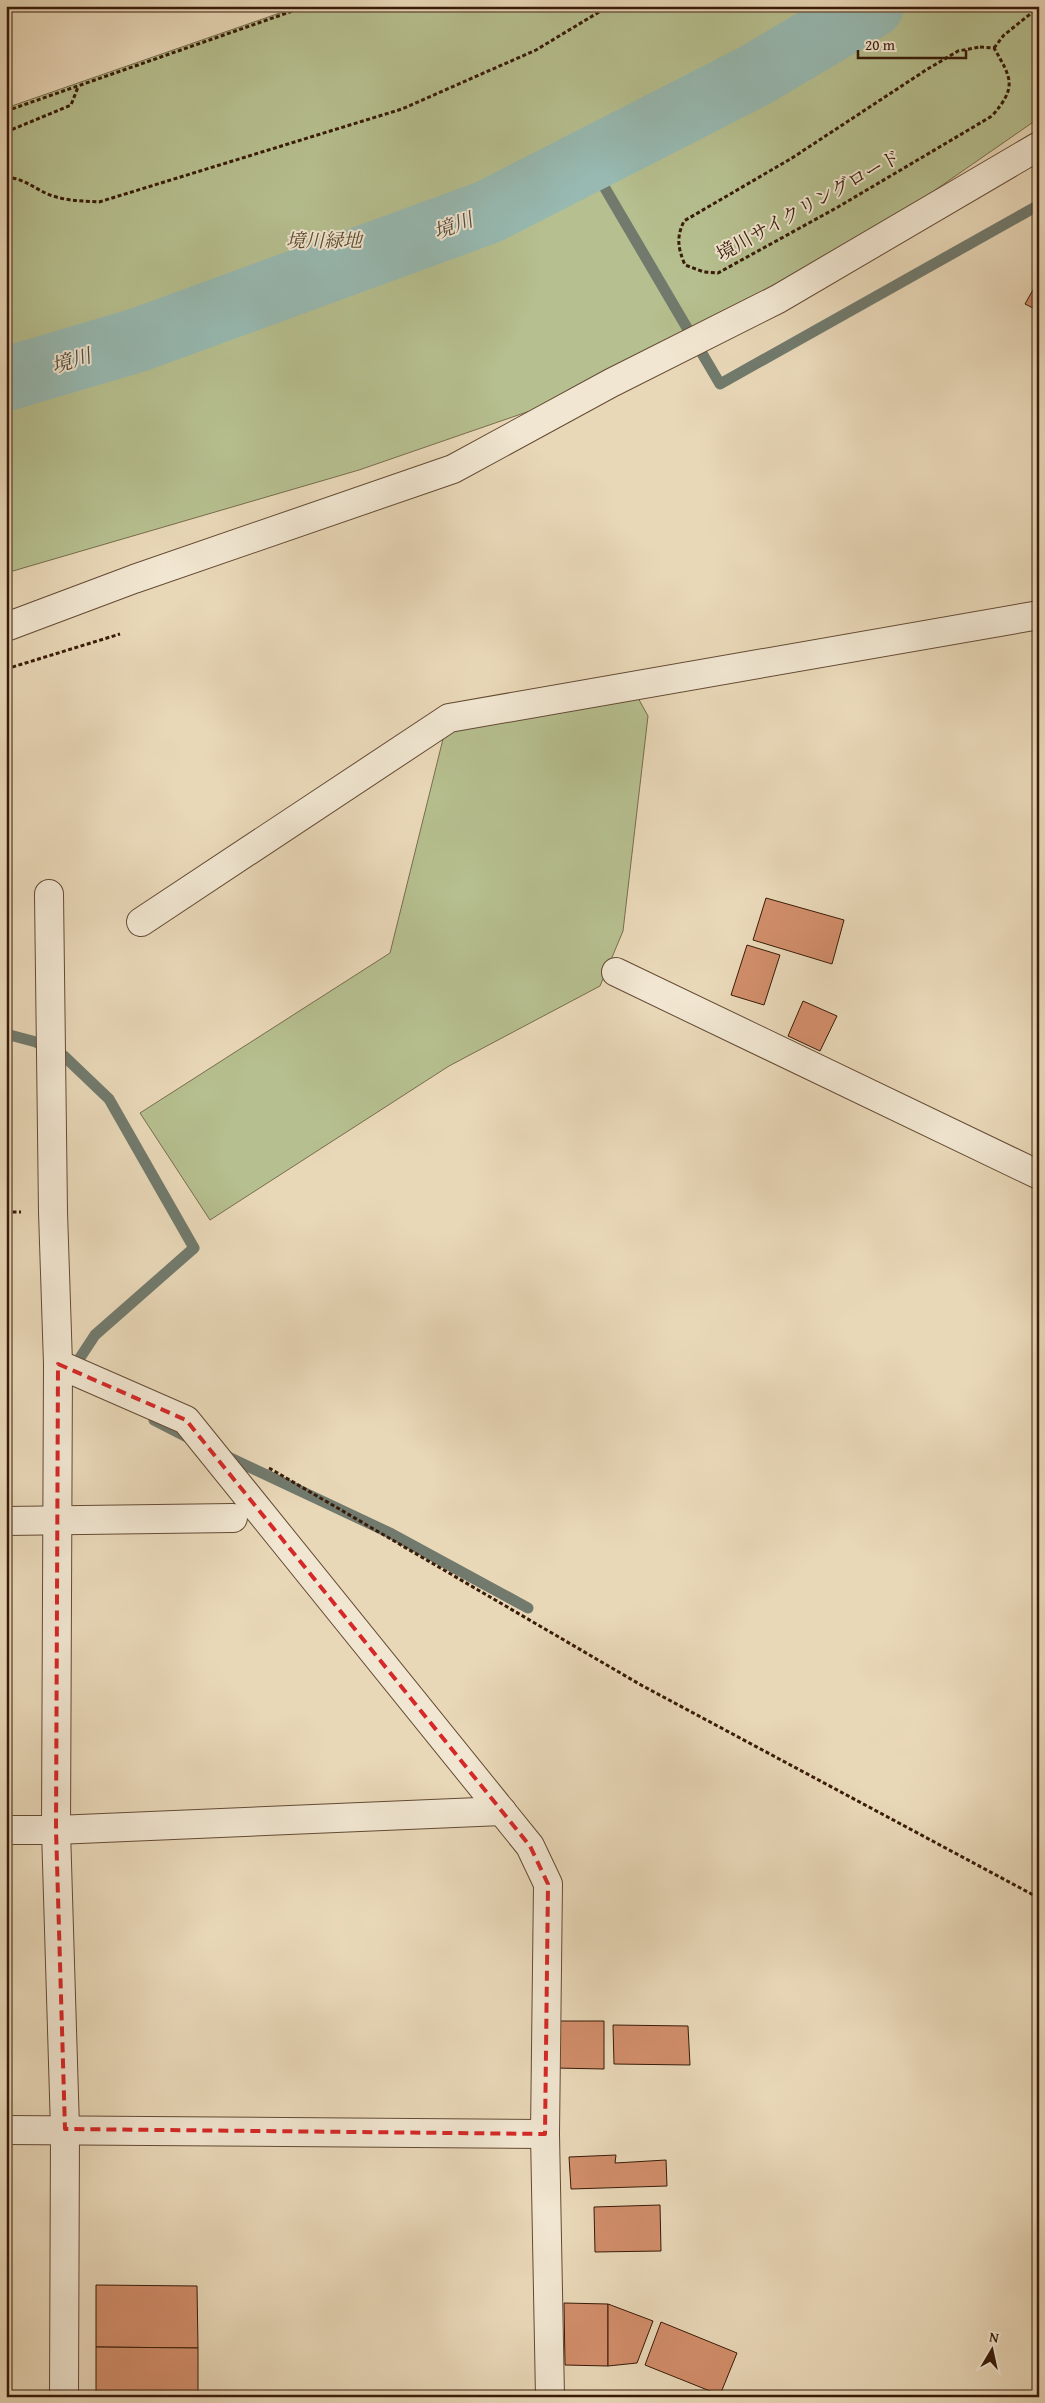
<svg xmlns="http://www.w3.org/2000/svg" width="1045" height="2403" viewBox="0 0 1045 2403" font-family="'Gentium Book Plus','Noto Serif JP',serif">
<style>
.green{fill:#b6bf8f;stroke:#776d4c}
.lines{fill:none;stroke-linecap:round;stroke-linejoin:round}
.stream{stroke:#717a6d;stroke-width:11}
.river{stroke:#97b9b1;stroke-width:64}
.building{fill:#d28e6b;stroke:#381b08}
.minor-casing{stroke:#644a34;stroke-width:30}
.path{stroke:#381b08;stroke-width:3;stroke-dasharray:4 2.5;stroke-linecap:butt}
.minor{stroke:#f1e6d1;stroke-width:28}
.marked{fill:none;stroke:#d62828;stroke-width:4;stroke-dasharray:10 6;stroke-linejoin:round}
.labels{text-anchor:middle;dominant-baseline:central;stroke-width:4;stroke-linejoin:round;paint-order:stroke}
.street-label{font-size:19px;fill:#381b08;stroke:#f1e6d1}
.park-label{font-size:19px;font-style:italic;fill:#5e4c30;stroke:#f1e6d1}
.water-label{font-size:20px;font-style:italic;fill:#544a3b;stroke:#f1e6d1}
</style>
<rect width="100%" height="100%" fill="#e9d8b8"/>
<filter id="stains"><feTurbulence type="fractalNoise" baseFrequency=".004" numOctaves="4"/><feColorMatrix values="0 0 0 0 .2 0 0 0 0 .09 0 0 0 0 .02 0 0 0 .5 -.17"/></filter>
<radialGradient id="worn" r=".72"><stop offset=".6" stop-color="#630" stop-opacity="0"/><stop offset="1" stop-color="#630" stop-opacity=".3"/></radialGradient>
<!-- green -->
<g class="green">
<polygon points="300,6 1039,6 1039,118 778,299 611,383 359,470 6,573 6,108"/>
<polygon points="637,696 648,716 623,931 600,986 449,1066 210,1220 140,1113 390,953 443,739 465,724"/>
</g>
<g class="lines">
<!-- stream -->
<g class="stream">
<polyline points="589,161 720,384 1039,205"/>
<polyline points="6,1034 36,1042 64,1056 109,1099 194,1248 95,1335 72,1370"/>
<polyline points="154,1420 191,1439"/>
<polyline points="224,1455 392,1534 528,1608"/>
</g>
<!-- river -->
<polyline class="river" points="6,379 138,340 488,212 754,76 872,6"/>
</g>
<!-- building -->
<g class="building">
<polygon points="1039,279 1039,311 1025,304"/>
<polygon points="766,898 844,920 832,964 753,940"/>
<polygon points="747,945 780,955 764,1005 731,995"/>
<polygon points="803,1001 837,1016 820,1051 788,1036"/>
<polygon points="555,2021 604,2021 604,2069 555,2068"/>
<polygon points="613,2025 688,2026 690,2065 614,2064"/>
<polygon points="616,2155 615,2163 666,2160 667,2186 571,2189 569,2157"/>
<polygon points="660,2205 661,2251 595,2252 594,2207"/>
<polygon points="96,2285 197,2286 198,2348 96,2347"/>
<polygon points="564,2303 608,2304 608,2366 565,2365"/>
<polygon points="608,2304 653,2321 637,2363 608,2366"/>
<polygon points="661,2322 737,2353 720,2395 645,2365"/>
<polygon points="96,2347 198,2348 198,2394 216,2394 216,2397 96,2397"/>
</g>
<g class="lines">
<defs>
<g id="minor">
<polyline points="6,627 134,579 453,469 611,383 778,299 1039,146"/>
<polyline points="49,894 53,1212 58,1364 56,1830 65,2129 64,2397"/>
<polyline points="141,922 449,718 1039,615"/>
<polyline points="616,972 1039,1175"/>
<polyline points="58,1364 186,1420 530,1846 548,1884 545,2134 550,2397"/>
<polyline points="6,1521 233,1518"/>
<polyline points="6,1830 56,1830 502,1811"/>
<polyline points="6,2130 545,2134"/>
</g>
</defs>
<!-- minor casing -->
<use href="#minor" class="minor-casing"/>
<!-- path -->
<g class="path">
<path d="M980,47l14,1c18,31 23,39 -2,68l-154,91 -120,66 -14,-1 -19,-7c-7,-17 -9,-27 -1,-44l108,-63 134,-88 32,-19z"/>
<polyline points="994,48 1004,35 1039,7"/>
<polyline points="6,111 307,6"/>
<polyline points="6,132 71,105 78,87"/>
<path d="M6,177c21,2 29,13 47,19 15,5 30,5 46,6l303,-93 134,-59 73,-44"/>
<polyline points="6,669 120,634"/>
<polyline points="6,1212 21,1212"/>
<polyline points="269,1468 641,1685 1039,1898"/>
</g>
<!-- minor -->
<use href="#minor" class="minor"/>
</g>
<!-- marked area -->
<path class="marked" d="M58,1364l128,56 344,426 18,38 -3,250 -480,-5 -9,-299z"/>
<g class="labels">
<!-- street labels -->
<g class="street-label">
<text transform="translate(808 205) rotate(-29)">境川サイクリングロード</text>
</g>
<!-- park labels -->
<g class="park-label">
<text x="324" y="240">境川緑地</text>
</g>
<!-- water labels -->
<g class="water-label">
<text transform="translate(453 225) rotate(-20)">境川</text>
<text transform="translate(71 360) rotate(-17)">境川</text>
</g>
</g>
<!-- margin -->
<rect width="1045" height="2403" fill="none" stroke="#e9d8b8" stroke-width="25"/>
<rect x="8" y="8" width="1030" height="2388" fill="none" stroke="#381b08" stroke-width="2.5"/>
<rect x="12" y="12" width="1020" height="2378" fill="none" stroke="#381b08"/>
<!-- north arrow -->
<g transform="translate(992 2350) rotate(9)" stroke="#f1e6d1" stroke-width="4" paint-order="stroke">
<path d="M0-4L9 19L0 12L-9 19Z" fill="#381b08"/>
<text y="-8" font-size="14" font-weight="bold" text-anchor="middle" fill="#381b08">N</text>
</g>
<!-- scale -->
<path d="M858 50v8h108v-8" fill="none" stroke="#381b08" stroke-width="2.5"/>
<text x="865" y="50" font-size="15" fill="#381b08" stroke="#f1e6d1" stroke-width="4" paint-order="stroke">20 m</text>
<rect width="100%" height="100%" filter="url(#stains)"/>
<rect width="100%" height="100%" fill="url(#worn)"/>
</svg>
